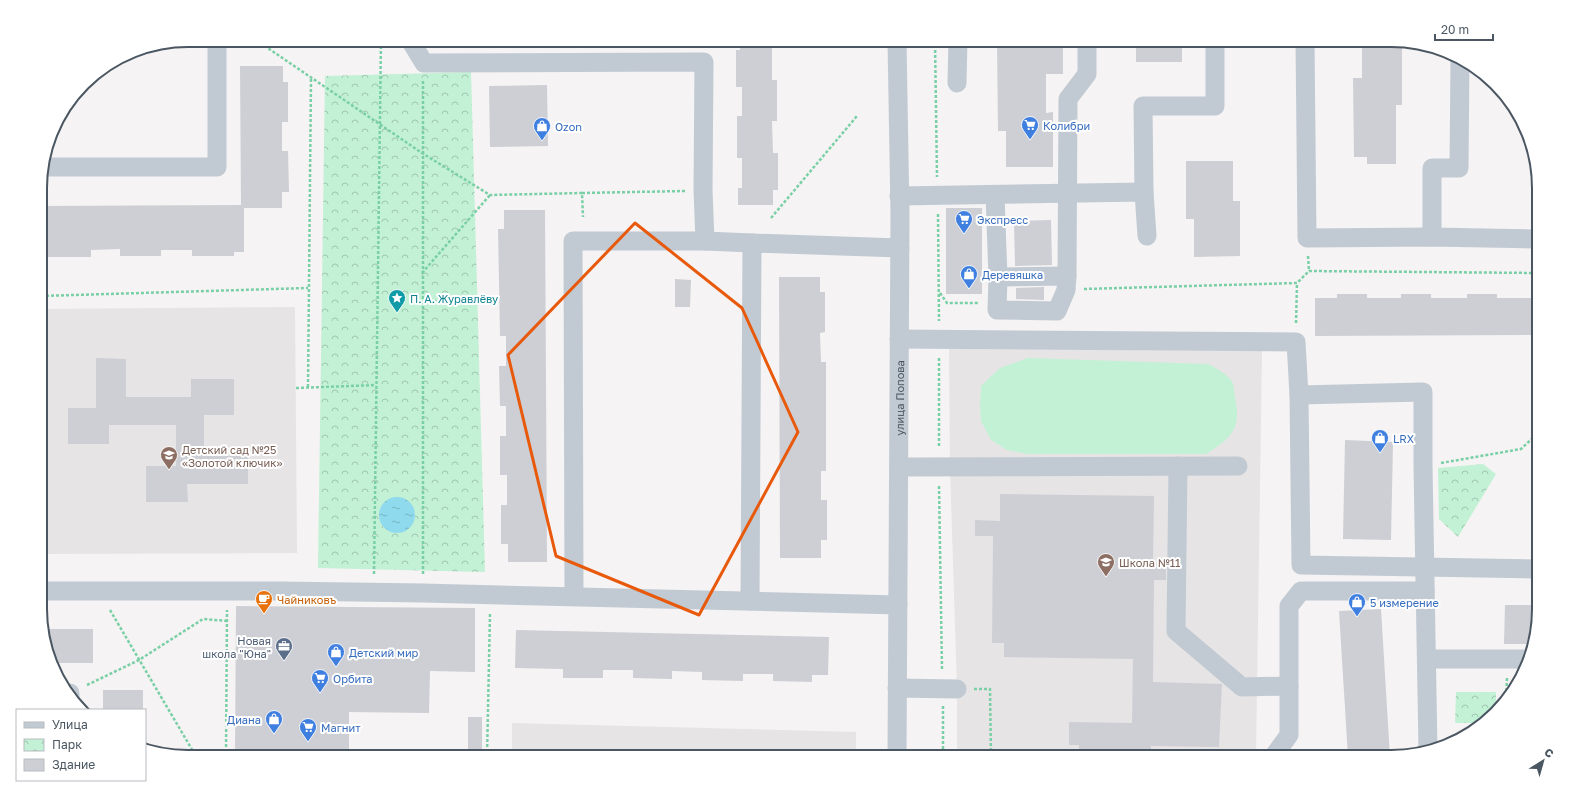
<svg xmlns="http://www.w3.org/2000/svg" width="1579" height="797" viewBox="0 0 1579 797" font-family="'Golos Text',sans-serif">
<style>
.education{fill:#e6e4e5}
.grass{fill:#c3f1d5}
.park{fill:url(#park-crowns)}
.water{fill:url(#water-ripples)}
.building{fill:#cdcfd5}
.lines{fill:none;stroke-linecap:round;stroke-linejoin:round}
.path{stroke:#7ad0a6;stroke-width:2.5;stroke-dasharray:3 2;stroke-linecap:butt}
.minor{stroke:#c1cad2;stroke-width:19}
.marked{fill:none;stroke:#e8590c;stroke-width:3;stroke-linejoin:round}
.labels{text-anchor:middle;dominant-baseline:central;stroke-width:4;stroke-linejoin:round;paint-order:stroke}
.shop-label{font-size:11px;fill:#366cbe;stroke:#fff;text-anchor:start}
.culture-label{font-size:11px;fill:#0d838f;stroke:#fff;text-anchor:start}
.street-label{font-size:11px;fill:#4a5661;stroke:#fff}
.education-label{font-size:11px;fill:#785e54;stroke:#fff;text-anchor:start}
.food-label{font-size:11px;fill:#c56008;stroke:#fff;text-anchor:start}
.service-label{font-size:11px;fill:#4e5e75;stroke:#fff;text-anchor:end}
.rim{fill:none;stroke:#4a5661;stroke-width:2}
</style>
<defs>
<pattern id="park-crowns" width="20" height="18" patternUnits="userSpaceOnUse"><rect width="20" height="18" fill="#c3f1d5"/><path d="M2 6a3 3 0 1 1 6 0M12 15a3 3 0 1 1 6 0" fill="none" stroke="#a0c6b0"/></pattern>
<pattern id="water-ripples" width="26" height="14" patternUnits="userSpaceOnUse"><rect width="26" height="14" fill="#90daee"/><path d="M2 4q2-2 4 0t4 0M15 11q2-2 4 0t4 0" fill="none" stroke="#78b4c4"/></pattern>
</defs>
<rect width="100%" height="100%" fill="#f5f3f3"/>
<!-- education -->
<g class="education">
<polygon points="295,307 297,553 41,554 41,309"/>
<polygon points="949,349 1262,351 1256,757 957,757 957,689 950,468"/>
<polygon points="512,723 856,732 856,757 512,757"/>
</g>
<!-- grass -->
<g class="grass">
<path d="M1028,358l180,6c8,4 17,9 23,16 3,4 3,12 4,18 7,30 -4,41 -29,56h-179l-20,-4 -16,-10 -10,-19 -1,-16 1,-19 19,-18z"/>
<polygon points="609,751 788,757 593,757"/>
</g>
<!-- park -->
<g class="park">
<polygon points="471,72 485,572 318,568 325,76"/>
<polygon points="1483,464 1496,474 1458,537 1439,519 1438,468"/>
<polygon points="1456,692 1496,692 1496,712 1483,723 1455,723"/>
</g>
<!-- water -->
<circle class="water" cx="397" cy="515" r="18"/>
<!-- building -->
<g class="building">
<polygon points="740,40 772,40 772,80 777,80 777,121 772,121 773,153 778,153 778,190 773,190 773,205 738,205 738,188 742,188 742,158 737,158 737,116 742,116 742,87 736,87 736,50 740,50"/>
<polygon points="997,40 1063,40 1063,74 1046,74 1046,113 1053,112 1053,167 1006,167 1006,131 998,131"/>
<rect x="1136" y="40" width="46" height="22"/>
<polygon points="1362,40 1391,40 1402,42 1402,105 1396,105 1396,164 1367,164 1367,157 1354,157 1353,78 1362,78"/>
<polygon points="240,66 283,66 283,82 288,82 288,122 282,122 282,151 288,151 289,192 282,192 282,208 244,208 244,252 234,252 234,256 192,256 192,250 161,250 161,256 120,256 120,249 91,250 91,257 48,257 48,250 40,250 40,206 241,205"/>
<polygon points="547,85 548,146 490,147 489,86"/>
<polygon points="1186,161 1233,161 1233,201 1240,201 1240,256 1194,257 1194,219 1186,219"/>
<rect x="946" y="208" width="36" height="86"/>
<polygon points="504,210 545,210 547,562 508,562 508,544 501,544 501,505 507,505 507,475 500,475 500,436 506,436 506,406 500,406 499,366 506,366 506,336 500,336 498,229 504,229"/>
<polygon points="1051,220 1052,265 1015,266 1014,221"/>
<polygon points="779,277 820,277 820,292 825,292 825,332 820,333 821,362 826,362 826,471 821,471 821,500 827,500 827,540 821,540 821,558 780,558"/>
<polygon points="675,279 691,280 690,307 675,307"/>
<polygon points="1044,287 1044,300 1016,299 1016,288"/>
<polygon points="1337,294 1367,294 1367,298 1401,298 1401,294 1431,294 1431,298 1467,298 1467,294 1497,294 1497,298 1538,298 1538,335 1315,336 1315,298 1337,298"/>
<polygon points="96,358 126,359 126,397 191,397 191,379 234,379 234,415 204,415 204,456 248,456 248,484 187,484 188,502 146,502 146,466 176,466 176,425 109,425 109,444 68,444 68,408 96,408"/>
<polygon points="1345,440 1393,442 1391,540 1343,539"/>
<polygon points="1000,494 1154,496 1153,563 1166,563 1166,580 1154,580 1153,682 1222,684 1219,747 1151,746 1151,757 1079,757 1079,745 1069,745 1069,722 1132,723 1133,659 1004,657 1004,643 992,643 993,536 975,536 975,520 1000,521"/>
<polygon points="1505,605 1539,605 1531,644 1504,644"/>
<polygon points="236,606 475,608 475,672 430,671 429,713 349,712 349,755 235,754"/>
<polygon points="1381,609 1390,757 1348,757 1339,611"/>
<polygon points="42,629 93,629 93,663 55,663"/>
<polygon points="516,630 829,637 828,675 812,675 812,682 773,681 773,674 743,674 743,681 702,680 702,672 672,671 672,679 633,678 633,670 603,670 603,678 563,678 563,669 515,668"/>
<rect x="103" y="690" width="40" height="20"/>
<rect x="468" y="717" width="14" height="40"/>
</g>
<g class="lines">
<!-- path -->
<g class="path">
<polyline points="256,40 422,153 490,195 582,193 583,217"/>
<polyline points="935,40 937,177"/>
<polyline points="582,193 685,191"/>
<polyline points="938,214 939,321"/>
<polyline points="771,218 857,116"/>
<polyline points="1308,256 1309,271"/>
<polyline points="422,273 490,195"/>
<polyline points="1084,289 1297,283 1309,271 1538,273"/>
<polyline points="940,293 947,303 979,303"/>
<polyline points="41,296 308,288"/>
<polyline points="1296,323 1297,283"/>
<polyline points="939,358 939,447"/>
<polyline points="308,387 311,78"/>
<polyline points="296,388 376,385"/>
<polyline points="1441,463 1521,449 1539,432"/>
<polyline points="939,486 942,669"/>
<polyline points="374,574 381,40"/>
<polyline points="423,574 423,81"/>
<polyline points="110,610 194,753 195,757"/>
<polyline points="87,685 139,660 203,619 227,621"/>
<polyline points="974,689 990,689 991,757"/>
<polyline points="1506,701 1507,678"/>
<polyline points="943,706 943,757"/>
<polyline points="226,757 227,610"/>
<polyline points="487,757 490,613"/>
</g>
<!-- minor -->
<g class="minor">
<polyline points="410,40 424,63 704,62 703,190 705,241"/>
<polyline points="1305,40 1307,238 1432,237 1538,239"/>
<polyline points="957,83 958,40"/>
<polyline points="43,167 217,167 217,40"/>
<polyline points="1144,192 1143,106 1215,106 1215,40"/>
<polyline points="995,195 998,277 997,310 1057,311 1066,290 1067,276 1068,99 1087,74 1087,40"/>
<polyline points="899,196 1144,192 1147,236"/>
<polyline points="1432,237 1432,168 1459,168 1460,58"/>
<polyline points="998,277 1067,276"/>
<polyline points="899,339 1296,342 1299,395 1301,565 1539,569"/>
<polyline points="1299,395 1423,392 1423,466 1428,751"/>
<polyline points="1178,466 1176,631 1242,687 1289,686"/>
<polyline points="899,467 1238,466"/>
<polyline points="41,591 280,591 423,593 898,605"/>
<polyline points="574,596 573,241 705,241 752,243"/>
<polyline points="750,601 752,243 900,248"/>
<polyline points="1427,659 1527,659"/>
<polyline points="897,688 957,689"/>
<polyline points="70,693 70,697"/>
<path id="s1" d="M897,757l3,-543 -3,-174"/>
<polyline points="1273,757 1289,735 1289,606 1301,591 1425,591"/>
</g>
</g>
<!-- marked area -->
<path class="marked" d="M635,223l107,85 56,124 -99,183 -143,-59 -48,-201z"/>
<!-- icons -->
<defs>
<symbol id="supermarket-pin" viewBox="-11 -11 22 30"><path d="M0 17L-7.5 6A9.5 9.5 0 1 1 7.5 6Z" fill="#3f7fe0" stroke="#fff"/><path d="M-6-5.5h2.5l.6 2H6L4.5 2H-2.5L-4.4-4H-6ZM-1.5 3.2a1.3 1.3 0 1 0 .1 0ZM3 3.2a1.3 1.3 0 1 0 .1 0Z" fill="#fff"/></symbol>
<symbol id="shop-pin" viewBox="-11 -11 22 30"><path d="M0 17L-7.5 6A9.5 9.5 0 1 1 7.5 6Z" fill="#3f7fe0" stroke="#fff"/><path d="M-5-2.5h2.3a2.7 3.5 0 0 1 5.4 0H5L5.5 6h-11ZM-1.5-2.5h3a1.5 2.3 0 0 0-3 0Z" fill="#fff"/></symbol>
<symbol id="sight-pin" viewBox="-11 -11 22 30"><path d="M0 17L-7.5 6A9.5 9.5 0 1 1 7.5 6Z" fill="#0f9aa8" stroke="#fff"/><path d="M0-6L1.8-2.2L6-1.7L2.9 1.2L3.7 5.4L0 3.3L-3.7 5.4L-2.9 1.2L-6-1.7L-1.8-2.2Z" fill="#fff"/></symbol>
<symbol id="school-pin" viewBox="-11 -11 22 30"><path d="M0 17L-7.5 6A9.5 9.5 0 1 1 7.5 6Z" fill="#8d6e63" stroke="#fff"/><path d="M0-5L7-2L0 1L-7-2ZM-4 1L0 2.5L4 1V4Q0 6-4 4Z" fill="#fff"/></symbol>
<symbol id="cafe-pin" viewBox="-11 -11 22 30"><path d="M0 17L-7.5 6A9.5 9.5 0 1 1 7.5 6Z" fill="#e8710a" stroke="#fff"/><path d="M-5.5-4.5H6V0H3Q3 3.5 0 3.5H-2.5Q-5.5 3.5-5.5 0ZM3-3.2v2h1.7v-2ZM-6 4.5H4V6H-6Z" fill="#fff"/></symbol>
<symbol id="office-pin" viewBox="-11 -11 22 30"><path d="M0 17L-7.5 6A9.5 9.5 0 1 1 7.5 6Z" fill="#5c6f8a" stroke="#fff"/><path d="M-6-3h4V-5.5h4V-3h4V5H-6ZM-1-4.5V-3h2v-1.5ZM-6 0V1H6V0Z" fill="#fff"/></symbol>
</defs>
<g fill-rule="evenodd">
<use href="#supermarket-pin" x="1020" y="115" width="20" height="27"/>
<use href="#shop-pin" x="532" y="116" width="20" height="27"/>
<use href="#supermarket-pin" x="954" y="209" width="20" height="27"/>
<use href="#shop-pin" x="959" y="264" width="20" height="27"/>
<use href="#sight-pin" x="387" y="288" width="20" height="27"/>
<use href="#shop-pin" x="1370" y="428" width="20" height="27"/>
<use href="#school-pin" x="159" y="445" width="20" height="27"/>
<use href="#school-pin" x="1096" y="552" width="20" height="27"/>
<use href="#cafe-pin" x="254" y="589" width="20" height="27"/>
<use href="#shop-pin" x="1347" y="592" width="20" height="27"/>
<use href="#office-pin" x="274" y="636" width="20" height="27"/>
<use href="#shop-pin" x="326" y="642" width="20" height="27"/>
<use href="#supermarket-pin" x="310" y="668" width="20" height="27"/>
<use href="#shop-pin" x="264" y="709" width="20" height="27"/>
<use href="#supermarket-pin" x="298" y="717" width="20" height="27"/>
</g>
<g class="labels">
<!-- shop labels -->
<g class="shop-label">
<text x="1043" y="125">Колибри</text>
<text x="555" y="126">Ozon</text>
<text x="977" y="219">Экспресс</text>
<text x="982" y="274">Деревяшка</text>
<text x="1393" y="438">LRX</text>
<text x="1370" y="602">5 измерение</text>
<text x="349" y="652">Детский мир</text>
<text x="333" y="678">Орбита</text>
<text x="261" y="719" text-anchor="end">Диана</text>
<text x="321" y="727">Магнит</text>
</g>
<!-- culture labels -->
<g class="culture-label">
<text x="410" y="298">П. А. Журавлёву</text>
</g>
<!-- street labels -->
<g class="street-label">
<text stroke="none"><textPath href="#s1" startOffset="359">улица Попова</textPath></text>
</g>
<!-- education labels -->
<g class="education-label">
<text x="182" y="449">Детский сад №25<tspan x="182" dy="13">«Золотой ключик»</tspan></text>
<text x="1119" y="562">Школа №11</text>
</g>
<!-- food labels -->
<g class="food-label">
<text x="277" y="599">Чайниковъ</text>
</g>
<!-- service labels -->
<g class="service-label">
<text x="271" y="640">Новая<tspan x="271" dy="13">школа "Юна"</tspan></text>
</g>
</g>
<!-- crop -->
<path d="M0 0H1579V797H0ZM188 47H1391A141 141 0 0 1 1532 188V609A141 141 0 0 1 1391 750H188A141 141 0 0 1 47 609V188A141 141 0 0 1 188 47Z" fill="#fff" fill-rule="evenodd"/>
<path class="rim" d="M188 47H1391A141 141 0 0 1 1532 188V609A141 141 0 0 1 1391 750H188A141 141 0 0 1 47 609V188A141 141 0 0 1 188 47Z"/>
<!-- legend -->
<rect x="16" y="709" width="130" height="72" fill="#ffffff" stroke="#b7bbc0"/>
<rect x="24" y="722" width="20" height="6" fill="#c1cad2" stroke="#b7bbc0"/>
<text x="52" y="729" font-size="12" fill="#4a5661">Улица</text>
<rect x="24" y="739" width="20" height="12" fill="url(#park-crowns)" stroke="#b7bbc0"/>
<text x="52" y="749" font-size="12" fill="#4a5661">Парк</text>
<rect x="24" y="759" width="20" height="12" fill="#cdcfd5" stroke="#b7bbc0"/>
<text x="52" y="769" font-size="12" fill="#4a5661">Здание</text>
<!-- north arrow -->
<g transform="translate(1543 761) rotate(37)" stroke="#ffffff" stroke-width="3" paint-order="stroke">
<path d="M0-3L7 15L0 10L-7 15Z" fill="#4a5661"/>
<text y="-6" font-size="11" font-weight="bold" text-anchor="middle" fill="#4a5661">С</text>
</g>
<!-- scale -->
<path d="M1435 34v6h58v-6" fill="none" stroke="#4a5661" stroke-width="2"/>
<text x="1441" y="34" font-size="12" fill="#4a5661" stroke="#ffffff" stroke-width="3" paint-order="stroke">20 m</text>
</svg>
